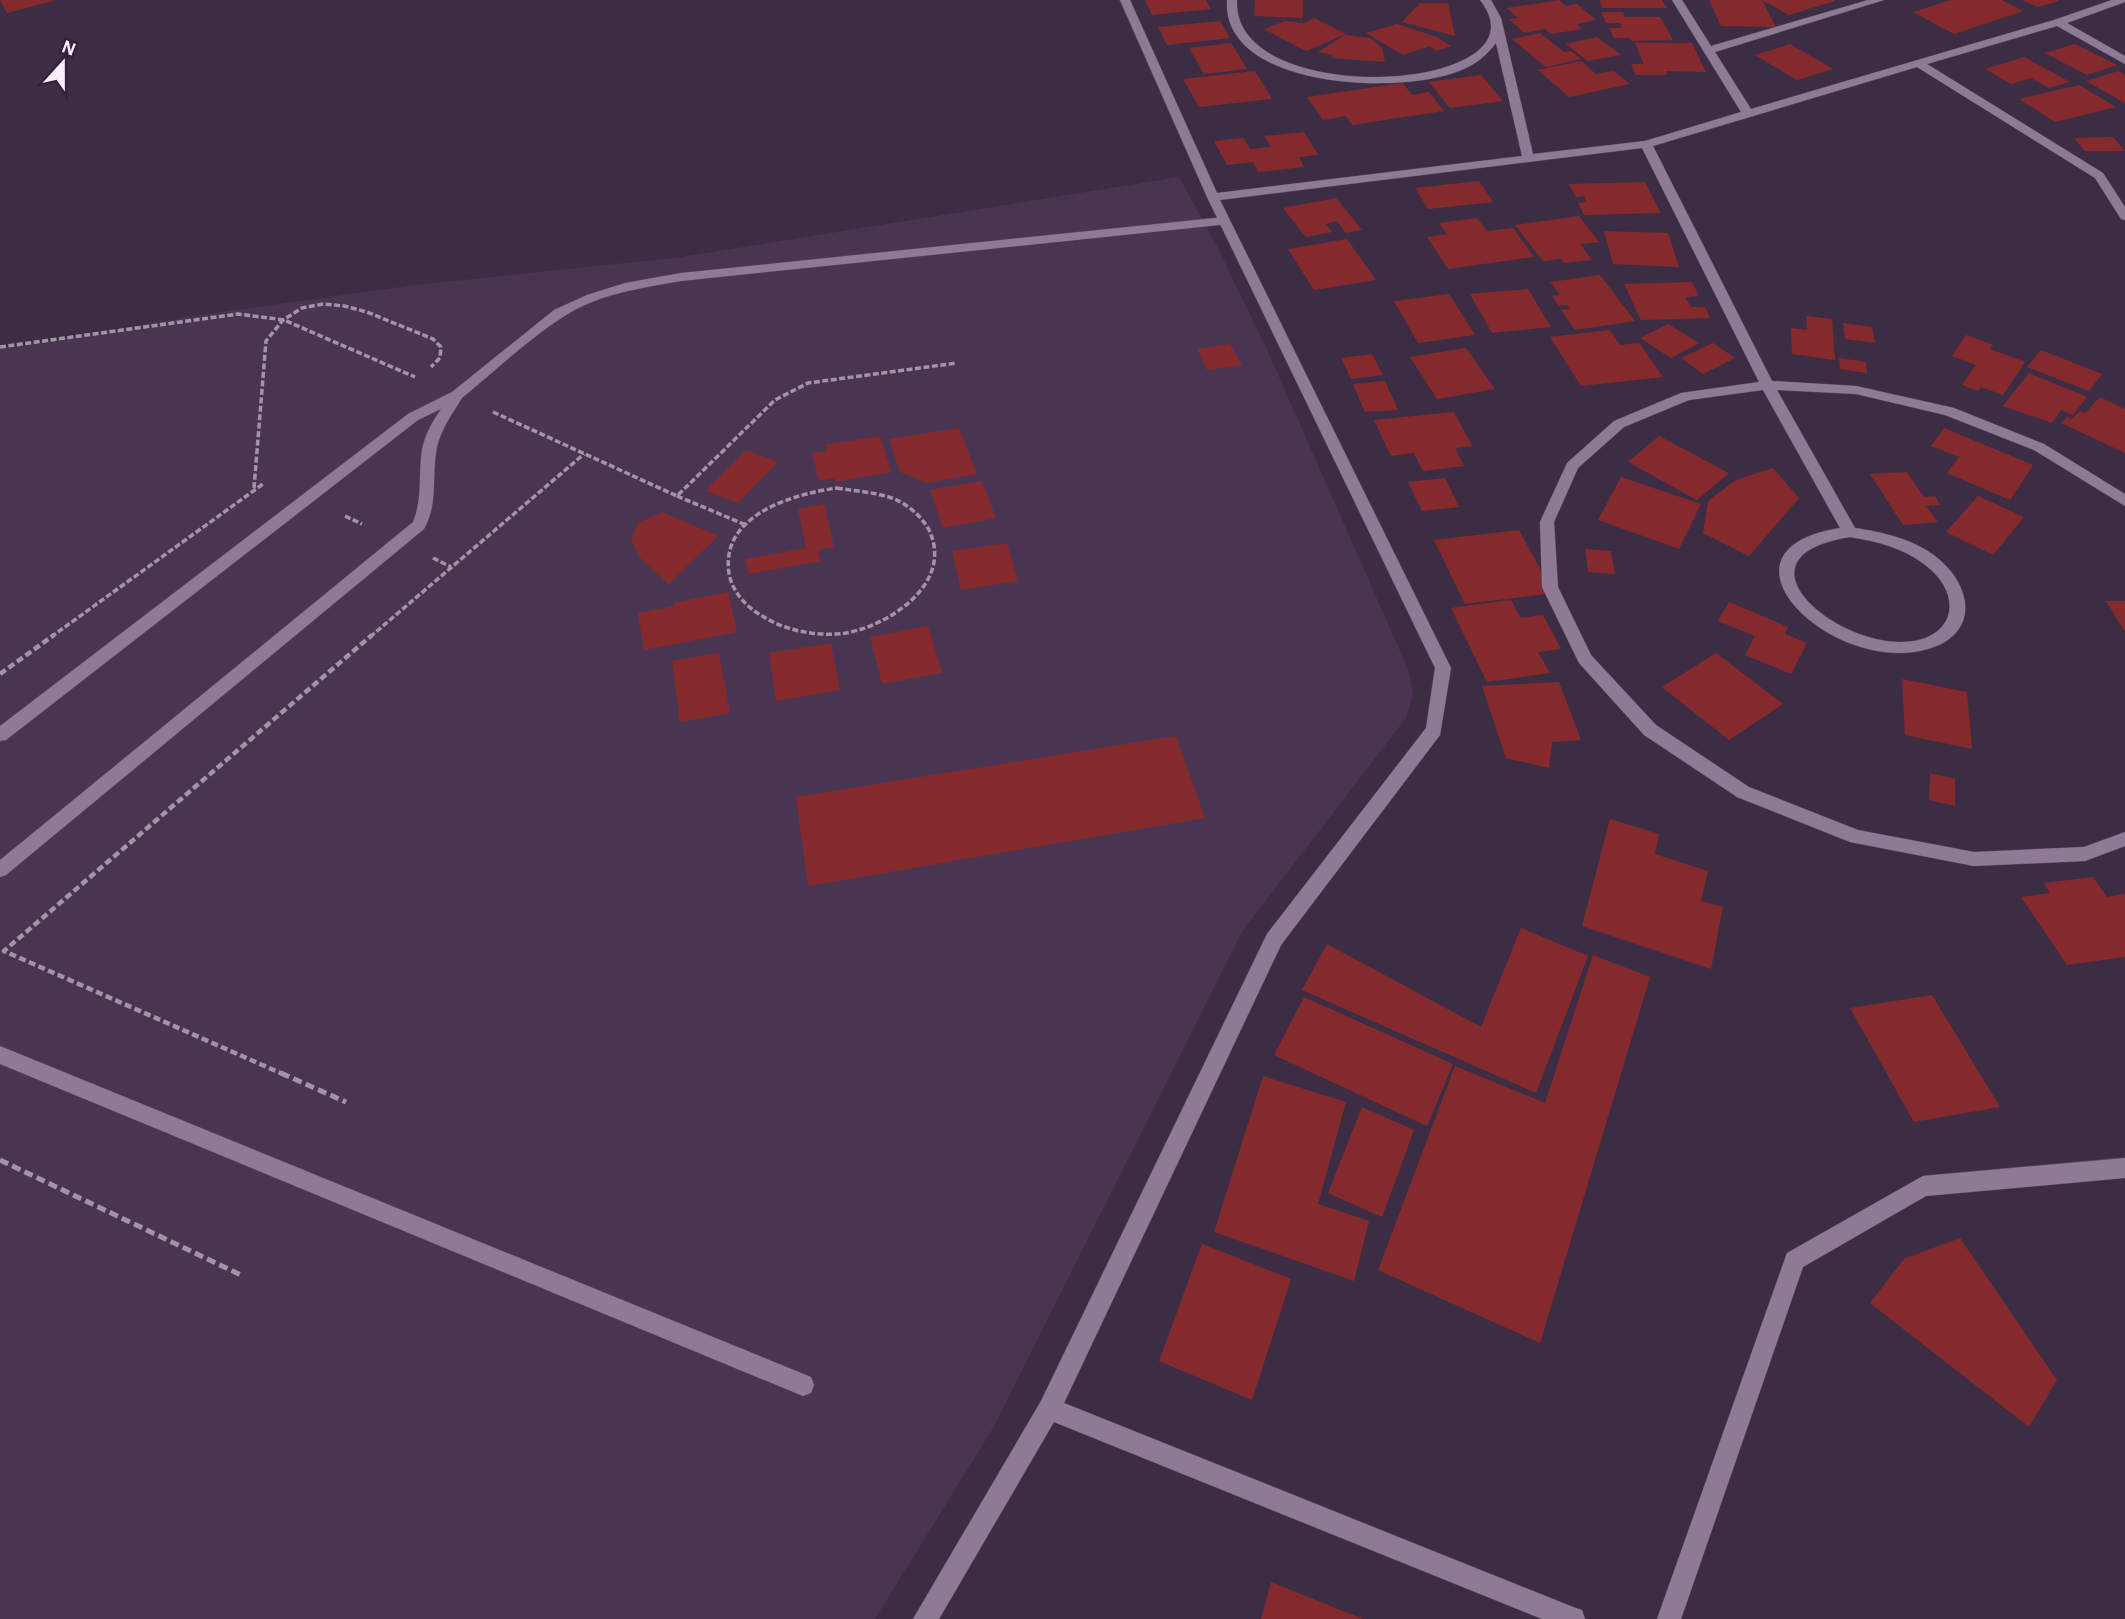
<svg xmlns="http://www.w3.org/2000/svg" width="2125" height="1619" viewBox="0 0 2125 1619" font-family="'Alegreya Sans',sans-serif">
<style>
.built{fill:#493552}
.building{fill:#852a2c}
.lines{fill:none;stroke-linecap:round;stroke-linejoin:round}
.service-casing{stroke:#564a5d;stroke-width:1}
.minor-casing{stroke:#564a5d;stroke-width:1}
.path-far2{stroke:#a094a6;stroke-width:3.5;stroke-dasharray:6 2.5;stroke-linecap:butt}
.path-far1{stroke:#a094a6;stroke-width:4.5;stroke-dasharray:7 3.5;stroke-linecap:butt}
.path{stroke:#a094a6;stroke-width:5;stroke-dasharray:9 4.5;stroke-linecap:butt}
.service{fill:#8d7b96;fill-rule:evenodd}
.minor{fill:#8d7b96;fill-rule:evenodd}
</style>
<rect width="100%" height="100%" fill="#3d2d44"/>
<!-- built -->
<polygon class="built" points="1179,177 1218,248 1269,354 1408,669 1413,694 1406,718 1243,930 993,1428 875,1619 0,1619 0,349 200,315 415,285 675,258"/>
<!-- building -->
<g class="building">
<polygon points="0,0 53,0 53,1 7,13"/>
<polygon points="1145,0 1206,0 1211,9 1152,15"/>
<polygon points="1255,0 1303,0 1303,18 1254,16"/>
<polygon points="1559,0 1566,6 1577,4 1596,20 1577,24 1582,29 1551,34 1545,29 1524,33 1509,19 1518,18 1507,8"/>
<polygon points="1599,0 1662,0 1667,8 1603,8"/>
<polygon points="1709,0 1834,0 1835,1 1789,15 1762,0 1776,27 1721,26"/>
<polygon points="1951,0 2001,0 2023,11 1954,34 1913,12"/>
<polygon points="2022,0 2058,0 2059,1 2038,7"/>
<polygon points="1420,3 1448,3 1455,36 1402,22"/>
<polygon points="1601,12 1623,12 1625,17 1660,17 1673,40 1632,41 1630,38 1614,38 1609,28 1622,28 1620,23 1606,23"/>
<polygon points="1314,18 1346,34 1306,51 1264,29 1285,21 1304,23"/>
<polygon points="1220,21 1230,38 1167,45 1158,27"/>
<polygon points="1397,24 1437,37 1451,46 1436,51 1430,46 1403,55 1366,33"/>
<polygon points="1540,33 1564,52 1571,51 1581,59 1546,67 1512,39"/>
<polygon points="1345,35 1370,38 1382,48 1385,62 1332,58 1333,55 1318,52"/>
<polygon points="1597,37 1621,55 1587,61 1566,44"/>
<polygon points="1231,43 1247,69 1204,74 1189,48"/>
<polygon points="1635,43 1692,43 1706,72 1666,71 1667,75 1636,75 1631,64 1644,64"/>
<polygon points="1790,44 1833,69 1797,80 1755,55"/>
<polygon points="2075,44 2117,65 2087,75 2045,53"/>
<polygon points="2024,57 2070,82 2049,88 2031,78 2011,84 1985,69"/>
<polygon points="1581,61 1596,74 1614,71 1630,84 1569,97 1538,70"/>
<polygon points="1255,71 1272,99 1199,107 1183,79"/>
<polygon points="2118,71 2125,75 2125,103 2086,81"/>
<polygon points="1481,75 1503,101 1450,108 1429,82"/>
<polygon points="1403,83 1412,95 1429,92 1444,111 1352,125 1346,116 1323,120 1307,97"/>
<polygon points="2079,85 2116,107 2055,122 2019,99"/>
<polygon points="1304,132 1318,155 1299,157 1304,167 1258,172 1253,162 1227,165 1214,141 1244,138 1250,149 1271,147 1264,136"/>
<polygon points="2113,137 2125,151 2085,151 2074,138"/>
<polygon points="1479,181 1493,202 1428,209 1415,188"/>
<polygon points="1645,182 1661,213 1584,215 1578,203 1586,202 1584,196 1576,197 1569,184"/>
<polygon points="1336,198 1362,230 1346,233 1337,221 1326,224 1332,232 1306,237 1283,208"/>
<polygon points="1579,216 1599,242 1580,244 1592,260 1565,263 1561,259 1543,261 1515,225"/>
<polygon points="1477,218 1487,231 1513,228 1534,257 1448,269 1427,237 1447,234 1439,223"/>
<polygon points="1604,231 1668,233 1679,267 1613,264"/>
<polygon points="1347,239 1376,280 1314,290 1288,249"/>
<polygon points="1600,275 1635,321 1575,330 1561,310 1570,309 1567,305 1559,306 1552,296 1560,295 1550,282"/>
<polygon points="1692,282 1699,296 1685,297 1691,307 1705,307 1710,318 1641,320 1624,284"/>
<polygon points="1528,289 1551,327 1492,333 1470,294"/>
<polygon points="1449,294 1475,335 1418,343 1394,301"/>
<polygon points="1806,316 1832,319 1835,360 1792,354 1791,328 1807,330"/>
<polygon points="1843,323 1872,327 1875,343 1845,339"/>
<polygon points="1668,324 1699,343 1671,358 1640,338"/>
<polygon points="1610,330 1620,345 1639,343 1663,377 1581,386 1550,337"/>
<polygon points="1966,335 1993,345 1990,349 2025,362 2003,395 1981,387 1978,391 1962,385 1976,365 1952,356"/>
<polygon points="1713,343 1735,358 1703,374 1681,358"/>
<polygon points="1230,344 1242,365 1207,370 1197,349"/>
<polygon points="1466,348 1495,389 1437,399 1410,357"/>
<polygon points="2041,350 2102,374 2089,391 2027,367"/>
<polygon points="1372,354 1383,375 1351,379 1341,358"/>
<polygon points="1839,358 1866,362 1867,373 1840,369"/>
<polygon points="2029,373 2087,397 2073,415 2061,410 2052,423 2003,406"/>
<polygon points="1385,381 1398,410 1365,412 1353,384"/>
<polygon points="2100,397 2125,409 2125,453 2061,423 2068,416 2070,420 2080,411 2085,413"/>
<polygon points="1454,412 1472,446 1455,448 1464,466 1423,471 1414,453 1391,456 1374,420"/>
<polygon points="959,428 977,474 927,483 900,472 889,439"/>
<polygon points="1944,428 2033,465 2010,500 1947,473 1959,457 1931,446"/>
<polygon points="880,436 891,472 836,482 834,478 819,481 812,453 827,451 825,445"/>
<polygon points="1659,436 1729,473 1697,500 1628,462"/>
<polygon points="746,450 778,462 738,503 705,491"/>
<polygon points="1773,468 1799,498 1749,556 1703,533 1708,501 1736,480"/>
<polygon points="1907,472 1924,497 1935,496 1940,505 1926,506 1938,522 1903,525 1870,474"/>
<polygon points="1621,477 1701,504 1679,549 1598,520"/>
<polygon points="1445,478 1459,507 1422,511 1408,482"/>
<polygon points="982,481 996,518 943,528 930,490"/>
<polygon points="1978,496 2024,517 1993,555 1946,532"/>
<polygon points="824,504 834,547 818,550 821,561 749,574 745,559 806,548 798,509"/>
<polygon points="662,512 718,536 669,584 641,559 631,540 638,523"/>
<polygon points="1519,530 1553,593 1465,604 1434,540"/>
<polygon points="1007,543 1018,581 961,590 952,551"/>
<polygon points="1585,549 1611,551 1615,574 1588,572"/>
<polygon points="728,592 737,632 644,650 638,613 674,606 673,603"/>
<polygon points="1511,600 1521,618 1543,615 1561,649 1538,652 1550,673 1487,682 1451,608"/>
<polygon points="2106,601 2125,601 2125,632"/>
<polygon points="1729,602 1788,627 1785,634 1807,643 1791,674 1745,655 1755,636 1718,621"/>
<polygon points="928,626 942,673 882,684 870,637"/>
<polygon points="831,643 840,690 776,701 769,653"/>
<polygon points="719,653 730,713 680,722 672,661"/>
<polygon points="1716,653 1783,704 1729,740 1662,687"/>
<polygon points="1902,679 1967,692 1972,749 1905,735"/>
<polygon points="1559,682 1581,740 1552,742 1549,768 1506,758 1482,686"/>
<polygon points="1176,736 1205,818 808,886 796,797"/>
<polygon points="1930,773 1955,779 1955,806 1929,800"/>
<polygon points="1610,819 1659,834 1655,854 1708,871 1701,901 1723,907 1711,969 1582,926"/>
<polygon points="2093,877 2107,897 2125,894 2125,957 2067,965 2021,897 2050,893 2044,883"/>
<polygon points="1521,928 1588,956 1536,1093 1302,990 1327,944 1481,1027"/>
<polygon points="1593,955 1650,977 1540,1343 1378,1270 1455,1066 1545,1103"/>
<polygon points="1932,995 2000,1107 1914,1122 1850,1008"/>
<polygon points="1304,997 1453,1064 1427,1126 1274,1055"/>
<polygon points="1263,1076 1346,1102 1318,1204 1369,1221 1354,1281 1214,1232"/>
<polygon points="1362,1107 1414,1130 1382,1217 1328,1193"/>
<polygon points="1960,1238 2057,1380 2029,1427 1870,1303 1904,1259"/>
<polygon points="1202,1244 1291,1279 1252,1400 1159,1361"/>
<polygon points="1271,1582 1363,1619 1261,1619"/>
</g>
<g class="lines">
<defs>
<g id="service">
<path d="M1225,217l4,1v6l-548,57c-39,7 -84,13 -118,36 -36,23 -68,54 -101,81 -10,16 -21,31 -25,49 -6,29 2,55 -13,82l-418,346 -6,2v-17l413,-338c10,-24 5,-47 9,-72 3,-16 11,-29 19,-41l-23,11 -412,320 -6,1v-15l408,-312 44,-22 102,-82 33,-15 38,-12 56,-10z"/>
<polygon points="0,1046 811,1377 814,1385 811,1393 803,1396 0,1064"/>
</g>
<g id="minor">
<path d="M1120,0h10l87,193 305,-37 -26,-113c-8,10 -16,18 -28,24 -56,30 -247,24 -241,-67h10c-6,112 317,93 243,0h11l10,18 32,136 112,-13 96,-29 -69,-112h10l29,46 157,-46h16l-169,52 36,57 303,-89 58,-20h13v2l-58,21 58,33v8l-68,-38 -130,38 176,109 22,34v13l-4,-1 -26,-41 -178,-111 -264,79 119,235 84,5 98,22 90,36 81,50v12l-91,-56 -89,-35 -89,-21 -79,-4 78,138c27,4 58,11 80,28 38,29 45,78 -7,93 -95,28 -228,-99 -88,-121l-77,-138 -74,10 -65,27 -46,41 -24,54 4,65 33,68 65,70 93,62 109,43 116,22 110,-5 41,-15v14l-40,15 -111,5 -124,-24 -113,-45 -93,-62 -65,-72 -37,-76 -2,-65 27,-59 47,-42 67,-28 78,-11 -117,-234 -422,52 231,468 -11,67 -159,210 -217,458 509,204 9,3 3,9h-43l-488,-197 -115,197h-26l128,-218 226,-467 159,-206 9,-60 -228,-471zM1850,537c26,4 53,11 74,27 43,32 30,79 -25,78 -70,-1 -168,-86 -49,-105z"/>
<polygon points="2125,1158 2125,1178 1926,1196 1803,1267 1681,1619 1657,1619 1787,1253 1923,1176"/>
</g>
</defs>
<!-- service casing -->
<use href="#service" class="service-casing"/>
<!-- minor casing -->
<use href="#minor" class="minor-casing"/>
<!-- path-far2 -->
<g class="path-far2">
<polyline points="0,347 238,314 284,320 415,377"/>
<polyline points="493,412 677,496 775,400 808,383 957,363"/>
<polyline points="254,488 266,341 283,320 302,308 323,304 344,306 367,312 433,339 441,347 440,358 431,367"/>
<path d="M837,488c17,3 36,4 52,9 16,5 33,19 40,33 25,52 -38,95 -83,103 -27,4 -60,-2 -82,-16 -17,-9 -32,-25 -35,-44 -9,-58 64,-79 108,-85z"/>
<polyline points="677,496 746,525"/>
<polyline points="345,516 362,524"/>
<polyline points="433,558 451,567"/>
<polyline points="51,637 263,484"/>
<polyline points="370,637 584,454"/>
</g>
<!-- path-far1 -->
<g class="path-far1">
<polyline points="0,674 54,635"/>
<polyline points="285,1075 4,951 372,635"/>
</g>
<!-- path -->
<g class="path">
<polyline points="281,1073 346,1102"/>
<polyline points="0,1160 243,1276"/>
</g>
<!-- service -->
<use href="#service" class="service"/>
<!-- minor -->
<use href="#minor" class="minor"/>
</g>
<!-- north arrow -->
<g transform="translate(63 63) rotate(21)" stroke="#32233a" stroke-width="5" paint-order="stroke">
<path d="M0-5L12 26L0 18L-12 26Z" fill="#f9f0fe"/>
<text y="-10" font-size="19" font-weight="bold" text-anchor="middle" fill="#f9f0fe">N</text>
</g>
</svg>
